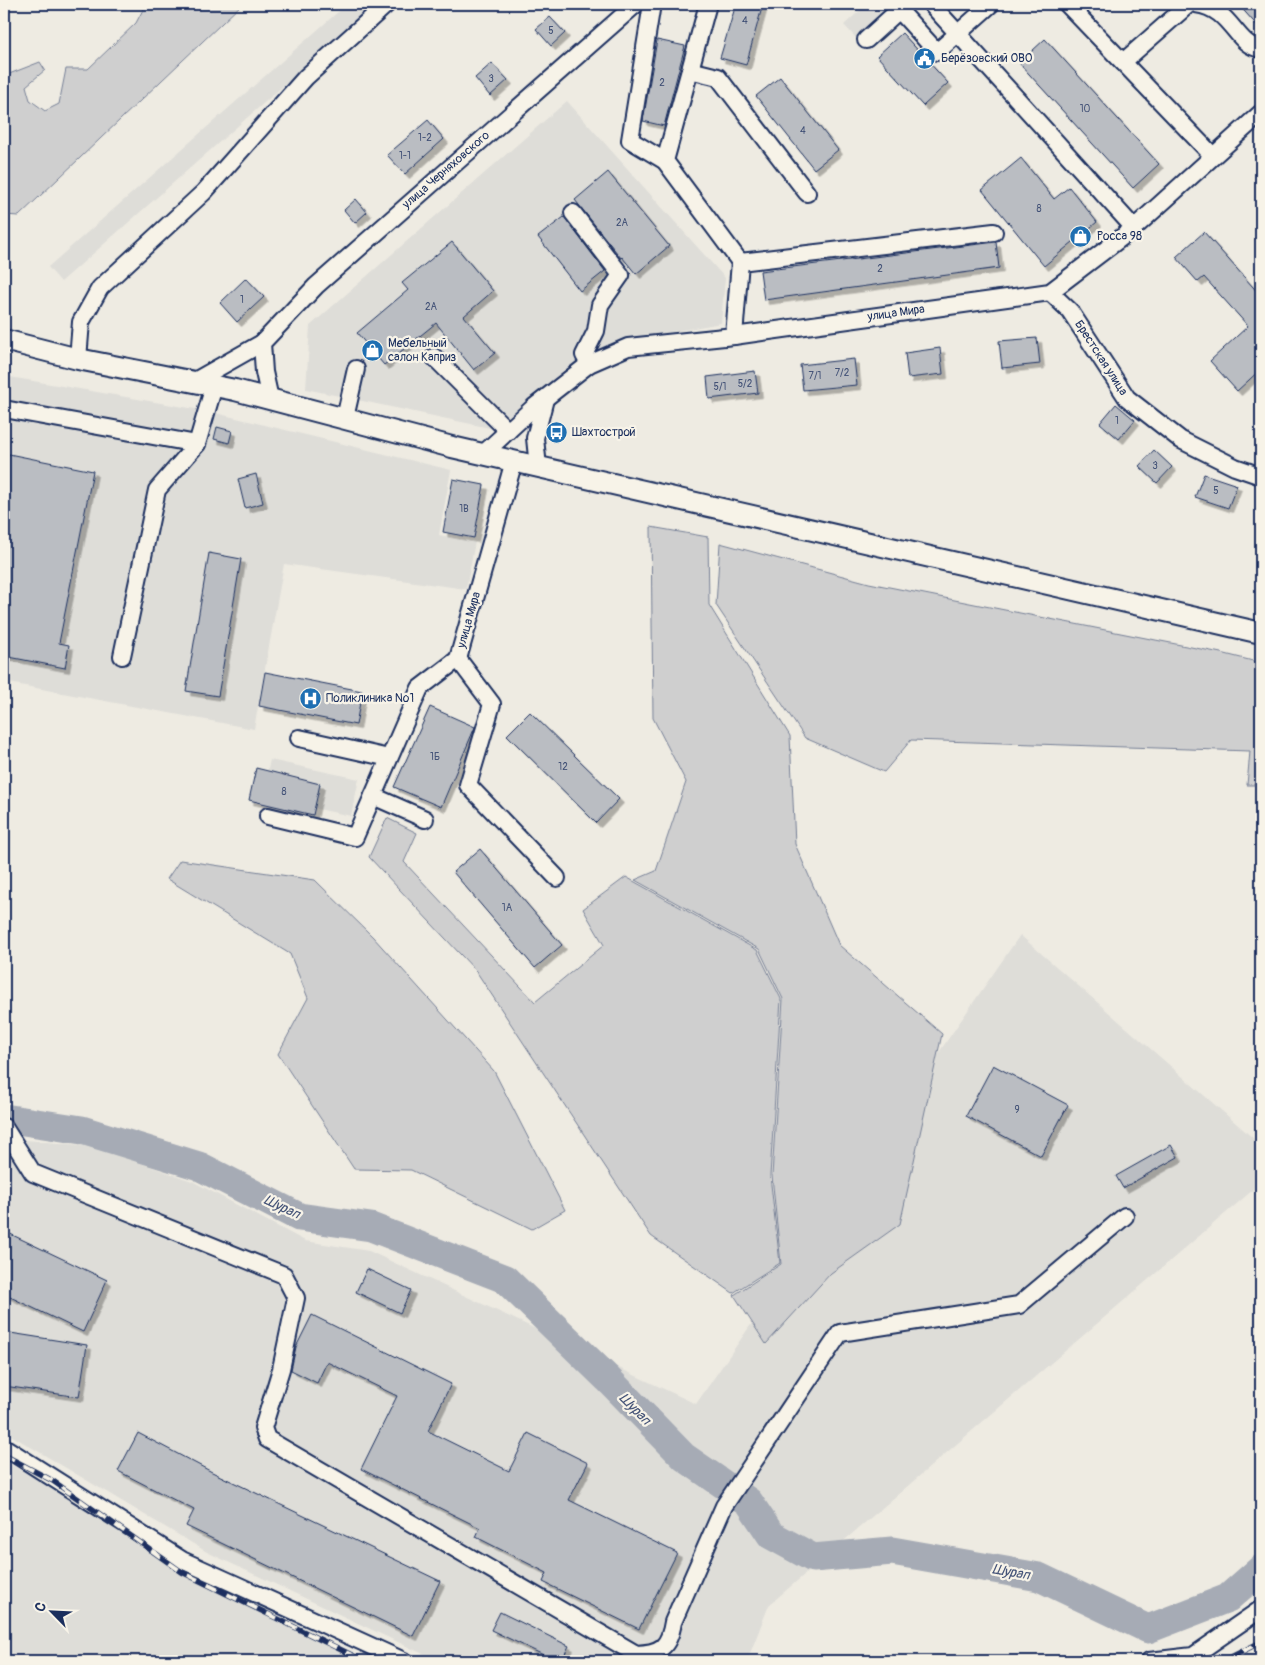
<svg xmlns="http://www.w3.org/2000/svg" width="1265" height="1665" viewBox="0 0 1265 1665" font-family="Pangolin,sans-serif">
<style>
.built{fill:#deddd8}
.green{fill:#cfcfcf;stroke:#757f96}
.lines{fill:none;stroke-linecap:round;stroke-linejoin:round}
.river{stroke:#a6abb5;stroke-width:29}
.building{fill:#babdc2;stroke:#1b2f5e;filter:url(#shadow)}
.minor-casing{stroke:#1b2f5e;stroke-width:20}
.major-casing{stroke:#1b2f5e;stroke-width:24}
.minor{stroke:#f7f3e8;stroke-width:16}
.major{stroke:#f7f3e8;stroke-width:20}
.rail-casing{stroke:#1b2f5e;stroke-width:5.5}
.rail{stroke:#f7f3e8;stroke-width:4;stroke-dasharray:11;stroke-linecap:butt}
.labels{text-anchor:middle;dominant-baseline:central;stroke-width:4.5;stroke-linejoin:round;paint-order:stroke}
.number-label{font-size:10px;fill:#435277}
.poi-label{font-size:12px;fill:#1b2f5e;stroke:#f7f3e8;text-anchor:start}
.street-label{font-size:12px;fill:#1b2f5e;stroke:#f7f3e8}
.water-label{font-size:14px;font-style:italic;fill:#455478;stroke:#f7f3e8}
</style>
<defs>
<filter id="shadow"><feDropShadow dx="4.5" dy="4.5" stdDeviation="0" flood-color="#0004"/></filter>
</defs>
<rect width="100%" height="100%" fill="#eeebe2"/>
<filter id="ink" filterUnits="userSpaceOnUse"><feTurbulence type="fractalNoise" baseFrequency=".02" numOctaves="2"/><feDisplacementMap in="SourceGraphic" scale="10" xChannelSelector="R" yChannelSelector="G"/><feConvolveMatrix kernelMatrix="1 2 1 2 8 2 1 2 1" color-interpolation-filters="sRGB"/></filter>
<g filter="url(#ink)">
<!-- built -->
<g class="built">
<polygon points="347,4 376,4 61,282 48,267"/>
<polygon points="867,4 892,4 856,38 844,25"/>
<polygon points="567,101 725,278 721,323 629,340 585,356 564,370 534,395 504,431 306,389 310,326"/>
<polygon points="4,376 207,411 451,470 439,535 475,542 466,589 284,564 254,729 4,682"/>
<polygon points="270,760 359,779 351,816 262,797"/>
<polygon points="1020,935 1261,1145 1261,1183 769,1605 747,1661 438,1661 207,1552 4,1431 4,1138 91,1146 192,1181 305,1241 369,1251 696,1404"/>
<polygon points="4,1461 182,1560 364,1661 4,1661"/>
</g>
<!-- green -->
<g class="green">
<polygon points="146,4 242,4 19,216 4,215 4,76 40,62 45,70 26,86 30,100 45,111 59,104 66,69 88,69 136,23"/>
<polygon points="651,527 708,537 709,605 790,736 795,844 839,945 942,1034 900,1224 831,1273 766,1344 734,1295 781,1264 772,1176 783,999 759,949 635,880 656,871 686,782 653,718"/>
<polygon points="720,543 869,583 1221,653 1261,663 1261,785 1247,785 1250,751 911,740 884,772 805,738 716,605"/>
<polygon points="387,818 417,833 404,862 535,1002 604,945 583,909 626,877 757,950 781,999 770,1176 780,1263 733,1293 651,1236 476,971 369,857"/>
<polygon points="180,860 315,880 373,937 494,1071 565,1210 532,1229 411,1170 354,1169 278,1054 308,998 290,954 167,879"/>
</g>
<g class="lines">
<!-- river -->
<polyline class="river" points="4,1118 82,1130 199,1166 299,1217 371,1227 505,1279 608,1379 684,1457 749,1502 771,1535 813,1558 892,1551 1039,1577 1148,1629 1228,1598 1261,1569"/>
</g>
<!-- building -->
<g class="building">
<polygon points="736,4 763,4 746,65 720,58"/>
<polygon points="1238,4 1261,4 1261,30"/>
<polygon points="550,17 565,33 551,46 536,29"/>
<polygon points="902,33 948,83 923,106 877,56"/>
<polygon points="1045,39 1159,164 1133,188 1019,63"/>
<polygon points="657,40 685,46 664,126 643,121"/>
<polygon points="492,63 508,80 490,96 475,78"/>
<polygon points="780,77 838,150 814,169 756,96"/>
<polygon points="428,120 444,139 405,174 387,155"/>
<polygon points="1021,158 1054,199 1069,187 1097,222 1044,266 982,190"/>
<polygon points="608,172 669,246 636,274 622,257 621,258 575,200"/>
<polygon points="356,199 367,212 355,223 344,210"/>
<polygon points="564,217 605,271 580,291 538,237"/>
<polygon points="1204,232 1261,296 1261,369 1237,391 1210,361 1248,326 1204,277 1198,282 1176,257"/>
<polygon points="452,242 493,291 464,316 495,353 474,370 436,323 384,365 357,333 408,290 402,283"/>
<polygon points="996,242 999,268 764,300 760,271"/>
<polygon points="246,278 264,297 237,322 220,303"/>
<polygon points="1037,338 1040,364 1002,368 999,341"/>
<polygon points="940,348 943,374 908,378 905,353"/>
<polygon points="854,359 857,385 803,390 800,365"/>
<polygon points="755,371 758,393 709,399 707,377"/>
<polygon points="1116,404 1135,420 1119,439 1100,423"/>
<polygon points="217,427 232,431 229,443 214,439"/>
<polygon points="1154,450 1172,467 1157,483 1139,466"/>
<polygon points="4,453 93,471 59,643 69,645 65,668 4,656"/>
<polygon points="256,474 263,503 245,508 238,479"/>
<polygon points="1204,474 1237,485 1228,508 1195,497"/>
<polygon points="453,479 484,485 474,538 443,532"/>
<polygon points="209,553 241,559 218,696 186,691"/>
<polygon points="265,672 362,691 356,725 259,706"/>
<polygon points="430,707 475,727 441,807 394,787"/>
<polygon points="530,712 619,799 596,823 507,735"/>
<polygon points="256,768 320,784 313,815 249,800"/>
<polygon points="480,849 562,945 535,968 453,872"/>
<polygon points="993,1065 1068,1105 1041,1156 966,1116"/>
<polygon points="1171,1145 1178,1157 1123,1188 1116,1176"/>
<polygon points="4,1231 107,1280 83,1332 4,1294"/>
<polygon points="367,1269 411,1290 400,1313 356,1292"/>
<polygon points="312,1315 451,1384 428,1431 509,1471 528,1433 588,1463 569,1500 677,1553 639,1629 543,1582 547,1573 476,1537 480,1528 361,1469 397,1396 327,1362 317,1383 291,1370 296,1347"/>
<polygon points="4,1332 87,1345 79,1397 4,1386"/>
<polygon points="138,1433 212,1472 440,1581 413,1636 186,1526 194,1510 118,1471"/>
<polygon points="500,1612 569,1646 561,1661 556,1661 491,1630"/>
</g>
<g class="lines">
<defs>
<g id="minor">
<polyline points="652,4 630,140 665,161"/>
<polyline points="708,4 665,161 740,262"/>
<polyline points="931,4 1134,228"/>
<polyline points="1067,4 1213,156"/>
<path d="M1196,4c37,5 38,41 65,45"/>
<polyline points="866,40 899,10 937,52 991,4"/>
<polyline points="1123,62 1189,4"/>
<polyline points="690,70 718,77 807,193"/>
<polyline points="573,213 621,275 600,305 596,331 584,355 589,364"/>
<polyline points="1050,292 1070,311 1127,398 1181,440 1235,467 1261,476"/>
<polyline points="734,336 740,262 994,232"/>
<polyline points="434,357 508,431"/>
<polyline points="78,359 81,322 100,288 204,192 306,77 387,4"/>
<polyline points="193,382 262,343"/>
<polyline points="270,399 264,372 262,343 316,286 636,4"/>
<polyline points="4,409 197,444"/>
<polyline points="345,418 356,369"/>
<polyline points="483,454 534,407 589,364 628,347 734,336 1050,292 1134,228 1261,113"/>
<polyline points="538,467 535,438 545,399"/>
<polyline points="122,656 157,490 197,444 214,386"/>
<polyline points="458,659 492,704 468,785 557,878"/>
<polyline points="299,738 389,758"/>
<polyline points="373,796 425,819"/>
<polyline points="268,816 355,837 420,688 458,659 514,461"/>
<path d="M4,1127l29,46 251,102 12,23 -15,71 -18,59 4,11 369,215c25,-1 33,-7 37,-32l51,-116 116,-173 179,-28 106,-89"/>
<polyline points="4,1447 182,1560 404,1661"/>
<polyline points="1149,1661 1193,1656 1261,1609"/>
</g>
<polyline id="major" points="4,340 78,359 235,390 452,447 1261,633"/>
</defs>
<!-- minor casing -->
<use href="#minor" class="minor-casing"/>
<!-- major casing -->
<use href="#major" class="major-casing"/>
<!-- minor -->
<use href="#minor" class="minor"/>
<!-- major -->
<use href="#major" class="major"/>
<defs>
<g id="rail">
<polyline points="4,1455 53,1481 182,1572 364,1661"/>
<polyline points="1223,1661 1261,1642"/>
</g>
</defs>
<!-- rail casing -->
<use href="#rail" class="rail-casing"/>
<!-- rail -->
<use href="#rail" class="rail"/>
</g>
</g>
<!-- icons -->
<defs>
<symbol id="civic-disc" viewBox="-11 -11 22 22"><circle r="9.5" fill="#1f6fb2" stroke="#f7f3e8"/><path d="M-.6-6.5H3V-4.5H.6V-3L4-1V1h2V6H-6V1h2V-1L-.6-3ZM-1.2 2.5V6h2.4V2.5Z" fill="#fff"/></symbol>
<symbol id="shop-disc" viewBox="-11 -11 22 22"><circle r="9.5" fill="#1f6fb2" stroke="#f7f3e8"/><path d="M-5-2.5h2.3a2.7 3.5 0 0 1 5.4 0H5L5.5 6h-11ZM-1.5-2.5h3a1.5 2.3 0 0 0-3 0Z" fill="#fff"/></symbol>
<symbol id="bus-disc" viewBox="-11 -11 22 22"><circle r="9.5" fill="#1f6fb2" stroke="#f7f3e8"/><path d="M-5-6H5V4H4V6H2V4H-2V6H-4V4H-5ZM-3.5-4V0h7V-4ZM-3.5 1.2v1.5H-2V1.2ZM2 1.2v1.5H3.5V1.2Z" fill="#fff"/></symbol>
<symbol id="hospital-disc" viewBox="-11 -11 22 22"><circle r="9.5" fill="#1f6fb2" stroke="#f7f3e8"/><path d="M-5-5h3v3.5h4V-5h3V5h-3V1.5h-4V5h-3Z" fill="#fff"/></symbol>
</defs>
<g fill-rule="evenodd">
<use href="#civic-disc" x="912" y="46" width="25" height="25"/>
<use href="#shop-disc" x="1068" y="224" width="25" height="25"/>
<use href="#shop-disc" x="360" y="338" width="25" height="25"/>
<use href="#bus-disc" x="544" y="420" width="25" height="25"/>
<use href="#hospital-disc" x="298" y="686" width="25" height="25"/>
</g>
<g class="labels">
<!-- number labels -->
<g class="number-label">
<text x="745" y="21">4</text>
<text x="551" y="31">5</text>
<text x="491" y="79">3</text>
<text x="662" y="83">2</text>
<text x="1085" y="109">10</text>
<text x="803" y="131">4</text>
<text x="425" y="138">1-2</text>
<text x="405" y="156">1-1</text>
<text x="1039" y="209">8</text>
<text x="622" y="223">2А</text>
<text x="880" y="269">2</text>
<text x="242" y="300">1</text>
<text x="431" y="307">2А</text>
<text x="842" y="373">7/2</text>
<text x="815" y="376">7/1</text>
<text x="745" y="384">5/2</text>
<text x="720" y="387">5/1</text>
<text x="1117" y="421">1</text>
<text x="1155" y="466">3</text>
<text x="1216" y="491">5</text>
<text x="464" y="509">1В</text>
<text x="435" y="757">1Б</text>
<text x="563" y="767">12</text>
<text x="284" y="792">8</text>
<text x="507" y="908">1А</text>
<text x="1017" y="1110">9</text>
</g>
<!-- poi labels -->
<g class="poi-label">
<text x="941" y="58">Берёзовский ОВО</text>
<text x="1097" y="236">Росса 98</text>
<text x="388" y="343">Мебельный<tspan x="388" dy="14">салон Каприз</tspan></text>
<text x="572" y="432">Шахтострой</text>
<text x="326" y="698">Поликлиника №1</text>
</g>
<!-- street labels -->
<g class="street-label">
<text transform="translate(446 170) rotate(-41)">улица Черняховского</text>
<text transform="translate(896 313) rotate(-8)">улица Мира</text>
<text transform="translate(1101 358) rotate(57)">Брестская улица</text>
<text transform="translate(469 620) rotate(-74)">улица Мира</text>
</g>
<!-- water labels -->
<g class="water-label">
<text transform="translate(282 1207) rotate(25)">Шурап</text>
<text transform="translate(635 1409) rotate(45)">Шурап</text>
<text transform="translate(1011 1572) rotate(10)">Шурап</text>
</g>
</g>
<!-- margin -->
<rect width="1265" height="1665" fill="none" stroke="#f7f3e8" stroke-width="20"/>
<rect x="10" y="10" width="1245" height="1645" fill="none" stroke="#1b2f5e" stroke-width="2" filter="url(#ink)"/>
<!-- north arrow -->
<g transform="translate(52 1612) rotate(294)" stroke="#f7f3e8" stroke-width="4" paint-order="stroke">
<path d="M0-4L9 19L0 12L-9 19Z" fill="#1b2f5e"/>
<text y="-8" font-size="14" font-weight="bold" text-anchor="middle" fill="#1b2f5e">С</text>
</g>
</svg>
